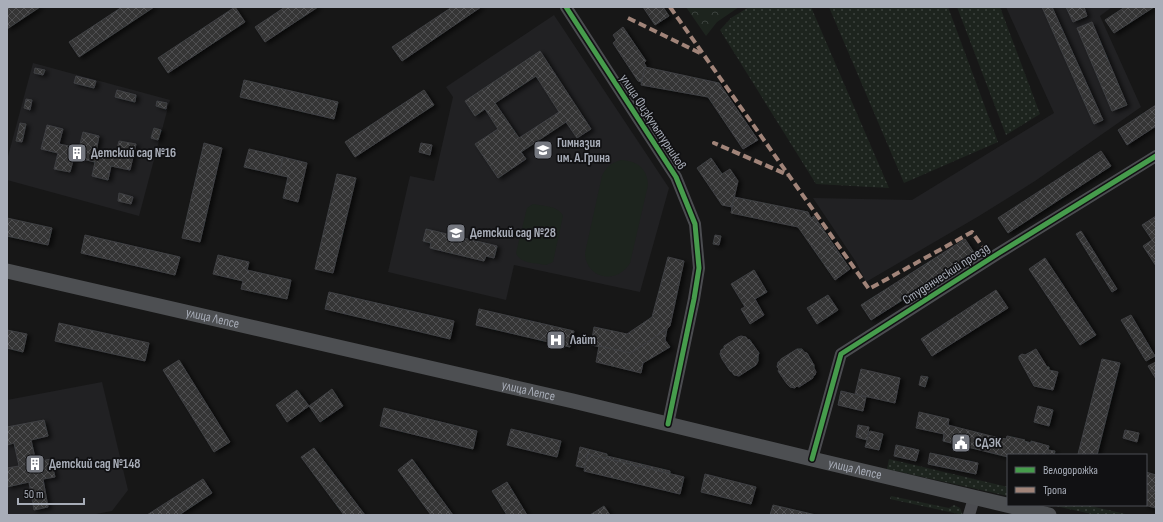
<svg xmlns="http://www.w3.org/2000/svg" width="1163" height="522" viewBox="0 0 1163 522" font-family="'Sofia Sans Condensed',sans-serif">
<style>
.built{fill:#212123}
.grass{fill:url(#grass-dots)}
.forest{fill:url(#forest-crowns)}
.garden{fill:#1d241e}
.building{fill:url(#building-cross-hatch);stroke:#3f4043;fill-rule:evenodd;filter:url(#shadow)}
.lines{fill:none;stroke-linecap:round;stroke-linejoin:round}
.minor{stroke:#4b4c50;stroke-width:12}
.major{stroke:#4d4f52;stroke-width:15}
.quiet{stroke:#a18479;stroke-width:4;stroke-dasharray:8 4;stroke-linecap:butt}
.cycleway-casing{stroke:#111113;stroke-width:8}
.cycleway{stroke:#469c4c;stroke-width:5}
.labels{text-anchor:middle;dominant-baseline:central;stroke-width:3.5;stroke-linejoin:round;paint-order:stroke}
.street-label{font-size:13px;fill:#a8adb8;stroke:#111113}
.poi-label{font-size:13px;font-weight:bold;fill:#a8adb8;stroke:#111113;text-anchor:start}
</style>
<defs>
<pattern id="grass-dots" width="8" height="8" patternUnits="userSpaceOnUse"><rect width="8" height="8" fill="#1d241e"/><path d="M2 2h.1M6 6h.1" fill="none" stroke="#3b413d" stroke-width="1.8" stroke-linecap="round"/></pattern>
<pattern id="forest-crowns" width="20" height="18" patternUnits="userSpaceOnUse"><rect width="20" height="18" fill="#1d241e"/><path d="M2 6a3 3 0 1 1 6 0M12 15a3 3 0 1 1 6 0" fill="none" stroke="#3b413d"/></pattern>
<pattern id="building-cross-hatch" width="8" height="8" patternUnits="userSpaceOnUse"><rect width="8" height="8" fill="#353536"/><path d="M0 0l8 8M0 8l8-8" fill="none" stroke="#4f5051"/></pattern>
<filter id="shadow"><feDropShadow dx="3.5" dy="2" stdDeviation="2" flood-color="#0009"/></filter>
</defs>
<rect width="100%" height="100%" fill="#171717"/>
<!-- built -->
<g class="built">
<polygon points="1006,7 1112,7 1100,16 1141,107 1035,181 979,216 866,282 856,262 813,198 912,200 1054,113"/>
<polygon points="554,15 669,188 640,292 514,265 506,300 388,272 410,176 434,181 453,97 446,87"/>
<polygon points="33,63 170,100 139,216 7,180 7,160"/>
<polygon points="102,382 128,490 112,511 91,515 7,515 7,400"/>
</g>
<!-- grass -->
<g class="grass">
<polygon points="749,7 811,7 889,188 816,184 720,30 731,18"/>
<polygon points="829,7 948,7 998,142 904,183"/>
<polygon points="957,7 1000,7 1040,114 1006,135"/>
<polygon points="889,459 1008,487 1008,496 887,469"/>
<polygon points="891,496 949,508 954,505 960,508 963,515 890,499"/>
<polygon points="1051,505 1086,505 1130,515 1096,515"/>
</g>
<!-- forest -->
<polygon class="forest" points="686,7 739,7 717,22 706,36"/>
<!-- garden -->
<g class="garden">
<path d="M621,160c16,1 26,8 27,25l-18,78c-13,22 -44,16 -45,-10l17,-77c4,-9 9,-13 19,-16z"/>
<path d="M533,204c10,2 26,2 30,12l-10,46 -7,3c-10,-2 -26,-1 -30,-12l11,-45z"/>
</g>
<!-- building -->
<g class="building">
<polygon points="8,7 40,7 7,29 7,8"/>
<polygon points="122,7 154,7 79,57 69,42"/>
<polygon points="235,7 245,22 168,73 158,58"/>
<polygon points="285,7 318,7 265,42 255,27"/>
<polygon points="452,7 481,7 402,61 392,47"/>
<polygon points="643,7 663,7 669,16 655,25"/>
<polygon points="1042,7 1052,7 1103,120 1094,124"/>
<polygon points="1066,7 1084,7 1087,16 1073,22"/>
<polygon points="1125,7 1154,7 1114,33 1105,20"/>
<polygon points="1092,22 1127,105 1112,111 1077,28"/>
<polygon points="623,27 646,61 644,63 646,66 641,82 638,81 613,43 616,40 613,35"/>
<path d="M540,51l51,78 -14,9 -11,-16 -45,30 5,7 -28,19 -23,-34 23,-15 -13,-20 -10,7 -10,-15zM536,76l23,36 -40,26 -24,-35z"/>
<polygon points="645,67 719,83 758,140 743,149 708,97 641,85"/>
<polygon points="35,68 45,70 43,75 34,73"/>
<polygon points="76,76 96,81 94,88 74,83"/>
<polygon points="244,80 338,102 334,119 240,97"/>
<polygon points="117,90 136,95 135,102 115,97"/>
<polygon points="424,90 434,105 355,157 345,142"/>
<polygon points="26,99 32,100 30,110 24,108"/>
<polygon points="157,101 167,103 166,109 156,106"/>
<polygon points="1156,105 1156,126 1127,145 1118,130"/>
<polygon points="20,123 26,124 22,142 16,141"/>
<polygon points="47,125 63,129 59,144 79,148 83,132 99,136 96,152 115,157 119,141 136,144 130,170 111,166 108,180 92,176 95,162 74,157 70,172 54,169 58,153 41,149"/>
<polygon points="154,128 161,130 158,140 151,138"/>
<polygon points="204,143 222,148 200,242 182,238"/>
<polygon points="421,143 432,145 430,155 419,152"/>
<polygon points="249,149 283,157 279,175 244,167"/>
<polygon points="1101,151 1111,166 1008,233 998,218"/>
<polygon points="283,157 307,163 298,202 283,198 288,177 279,175"/>
<polygon points="711,158 722,174 730,169 738,181 732,207 722,205 697,168"/>
<polygon points="337,174 356,178 333,273 315,269"/>
<polygon points="119,193 133,197 131,204 118,201"/>
<polygon points="734,197 808,212 811,218 814,216 850,269 835,280 798,227 731,213"/>
<polygon points="1156,216 1156,266 1143,246 1152,240 1142,225"/>
<polygon points="7,218 52,228 48,245 7,236"/>
<polygon points="426,229 497,246 494,258 486,256 484,261 430,248 431,243 423,241"/>
<polygon points="1081,231 1117,289 1112,292 1076,234"/>
<polygon points="85,235 180,257 175,275 81,253"/>
<polygon points="715,235 721,236 719,245 713,244"/>
<polygon points="965,239 975,254 871,320 861,305"/>
<polygon points="218,255 249,262 247,270 291,280 287,299 241,289 243,281 213,274"/>
<polygon points="668,257 684,261 670,326 667,329 631,353 591,345 594,327 627,334 652,317"/>
<polygon points="1045,258 1096,335 1080,345 1029,269"/>
<polygon points="754,270 767,292 755,299 764,315 750,324 741,309 745,307 731,284"/>
<polygon points="996,290 1008,308 932,356 921,339"/>
<polygon points="329,292 454,321 450,339 325,309"/>
<polygon points="828,295 838,310 817,324 807,308"/>
<polygon points="479,309 574,331 570,347 476,325"/>
<polygon points="1131,315 1155,356 1146,361 1121,320"/>
<polygon points="59,323 149,343 145,361 55,341"/>
<polygon points="667,329 665,340 670,347 643,363 641,373 596,362 599,346 631,353"/>
<polygon points="7,330 27,334 23,352 7,348"/>
<polygon points="741,336 746,337 748,340 749,339 759,353 758,356 758,361 756,365 739,376 734,375 732,372 730,371 722,359 720,354 721,350 724,348 724,346 738,337"/>
<polygon points="797,349 802,349 804,352 807,353 814,365 814,368 816,372 815,375 813,376 813,378 799,387 797,386 795,388 790,387 787,384 778,371 779,369 777,367 778,362 780,361 781,359"/>
<polygon points="1036,349 1047,367 1049,367 1049,370 1058,372 1053,390 1034,386 1019,359 1019,356 1022,354 1025,355"/>
<polygon points="1102,359 1120,363 1097,455 1083,455 1078,454"/>
<polygon points="179,360 230,442 214,452 163,370"/>
<polygon points="1156,362 1156,379 1148,366"/>
<polygon points="861,369 900,378 895,403 855,394"/>
<polygon points="921,376 928,377 925,387 919,385"/>
<polygon points="332,389 343,406 320,422 309,406"/>
<polygon points="297,390 309,406 287,422 276,405"/>
<polygon points="841,391 866,397 863,411 838,405"/>
<polygon points="1038,406 1053,410 1049,426 1034,422"/>
<polygon points="384,408 477,431 473,449 380,426"/>
<polygon points="919,412 949,419 948,425 991,436 988,452 943,441 944,434 916,428"/>
<polygon points="44,420 48,436 31,440 36,462 51,459 55,477 43,479 48,507 34,510 29,482 7,487 7,468 19,466 14,443 7,445 7,427"/>
<polygon points="858,425 869,427 867,440 856,437"/>
<polygon points="511,429 561,441 557,457 507,445"/>
<polygon points="1125,430 1139,433 1137,442 1123,438"/>
<polygon points="870,431 883,434 879,450 865,447"/>
<polygon points="991,436 1006,439 1007,436 1025,440 1024,441 1031,443 1031,441 1049,446 1048,450 1055,451 1054,455 1008,455 1008,457 988,452"/>
<polygon points="896,445 919,450 916,461 894,456"/>
<polygon points="580,447 607,454 607,456 670,471 670,473 588,454 585,468 576,466"/>
<polygon points="314,448 365,515 344,515 301,457"/>
<polygon points="930,453 978,463 976,474 928,464"/>
<polygon points="588,454 684,477 680,494 584,471"/>
<polygon points="412,459 453,515 431,515 398,470"/>
<polygon points="1146,472 1156,475 1156,492 1146,490"/>
<polygon points="705,474 756,487 751,504 701,492"/>
<polygon points="203,479 212,493 179,515 147,515"/>
<polygon points="507,482 527,515 507,515 492,491"/>
<polygon points="1146,490 1156,492 1156,508 1144,505 1146,505"/>
<polygon points="773,505 816,515 770,515"/>
<polygon points="604,506 610,515 590,515"/>
</g>
<g class="lines">
<!-- minor -->
<g class="minor">
<polyline points="566,7 676,177 695,224 699,268 694,299 668,424"/>
<polyline points="812,459 841,354 999,253 1156,156"/>
<polyline points="969,515 974,498"/>
</g>
<!-- major -->
<path class="major" id="s1" d="M7,271l566,130 239,58 237,56"/>
<!-- quiet -->
<g class="quiet">
<polyline points="670,7 869,289 972,232 989,256"/>
<polyline points="628,18 702,54"/>
<polyline points="784,173 714,143 788,175"/>
</g>
<defs>
<g id="cycleway">
<polyline points="566,7 676,177 695,224 699,268 694,299 668,424"/>
<polyline points="812,459 841,354 999,253 1156,156"/>
</g>
</defs>
<!-- cycleway casing -->
<use href="#cycleway" class="cycleway-casing"/>
<!-- cycleway -->
<use href="#cycleway" class="cycleway"/>
</g>
<!-- icons -->
<defs>
<symbol id="school-square" viewBox="-11 -11 22 22"><rect x="-9" y="-9" width="18" height="18" rx="4" fill="#757880" stroke="#111113"/><path d="M0-5L7-2L0 1L-7-2ZM-4 1L0 2.5L4 1V4Q0 6-4 4Z" fill="#fff"/></symbol>
<symbol id="building-square" viewBox="-11 -11 22 22"><rect x="-9" y="-9" width="18" height="18" rx="4" fill="#757880" stroke="#111113"/><path d="M-4-6H4V6H1V3H-1V6H-4ZM-2.5-4.3h1.7v1.8h-1.7ZM.8-4.3h1.7v1.8H.8ZM-2.5-1h1.7V.8h-1.7ZM.8-1h1.7V.8H.8Z" fill="#fff"/></symbol>
<symbol id="hospital-square" viewBox="-11 -11 22 22"><rect x="-9" y="-9" width="18" height="18" rx="4" fill="#757880" stroke="#111113"/><path d="M-5-5h3v3.5h4V-5h3V5h-3V1.5h-4V5h-3Z" fill="#fff"/></symbol>
<symbol id="civic-square" viewBox="-11 -11 22 22"><rect x="-9" y="-9" width="18" height="18" rx="4" fill="#757880" stroke="#111113"/><path d="M-.6-6.5H3V-4.5H.6V-3L4-1V1h2V6H-6V1h2V-1L-.6-3ZM-1.2 2.5V6h2.4V2.5Z" fill="#fff"/></symbol>
</defs>
<g fill-rule="evenodd">
<use href="#school-square" x="532" y="139" width="22" height="22"/>
<use href="#building-square" x="66" y="142" width="22" height="22"/>
<use href="#school-square" x="445" y="222" width="22" height="22"/>
<use href="#hospital-square" x="545" y="329" width="22" height="22"/>
<use href="#civic-square" x="950" y="432" width="22" height="22"/>
<use href="#building-square" x="24" y="453" width="22" height="22"/>
</g>
<g class="labels">
<!-- street labels -->
<g class="street-label">
<text transform="translate(653 122) rotate(57)">улица Физкультурников</text>
<text transform="translate(946 274) rotate(-33)">Студенческий проезд</text>
<text stroke="none"><textPath href="#s1" startOffset="211">улица Лепсе</textPath></text>
<text stroke="none"><textPath href="#s1" startOffset="535">улица Лепсе</textPath></text>
<text stroke="none"><textPath href="#s1" startOffset="871">улица Лепсе</textPath></text>
</g>
<!-- poi labels -->
<g class="poi-label">
<text x="557" y="143">Гимназия<tspan x="557" dy="15">им. А.Грина</tspan></text>
<text x="91" y="153">Детский сад №16</text>
<text x="470" y="233">Детский сад №28</text>
<text x="570" y="340">Лайт</text>
<text x="975" y="443">СДЭК</text>
<text x="49" y="464">Детский сад №148</text>
</g>
</g>
<!-- border -->
<rect width="1163" height="522" fill="none" stroke="#a8adb8" stroke-width="16"/>
<!-- legend -->
<rect x="1007" y="454" width="140" height="52" fill="#111113" stroke="#4d4f55"/>
<rect x="1015" y="467" width="20" height="6" fill="#469c4c" stroke="#4d4f55"/>
<text x="1043" y="474" font-size="12" fill="#a8adb8">Велодорожка</text>
<rect x="1015" y="487" width="20" height="6" fill="#a18479" stroke="#4d4f55"/>
<text x="1043" y="494" font-size="12" fill="#a8adb8">Тропа</text>
<!-- scale -->
<path d="M18 498v6h66v-6" fill="none" stroke="#a8adb8" stroke-width="2"/>
<text x="24" y="498" font-size="12" fill="#a8adb8" stroke="#111113" stroke-width="3" paint-order="stroke">50 m</text>
</svg>
